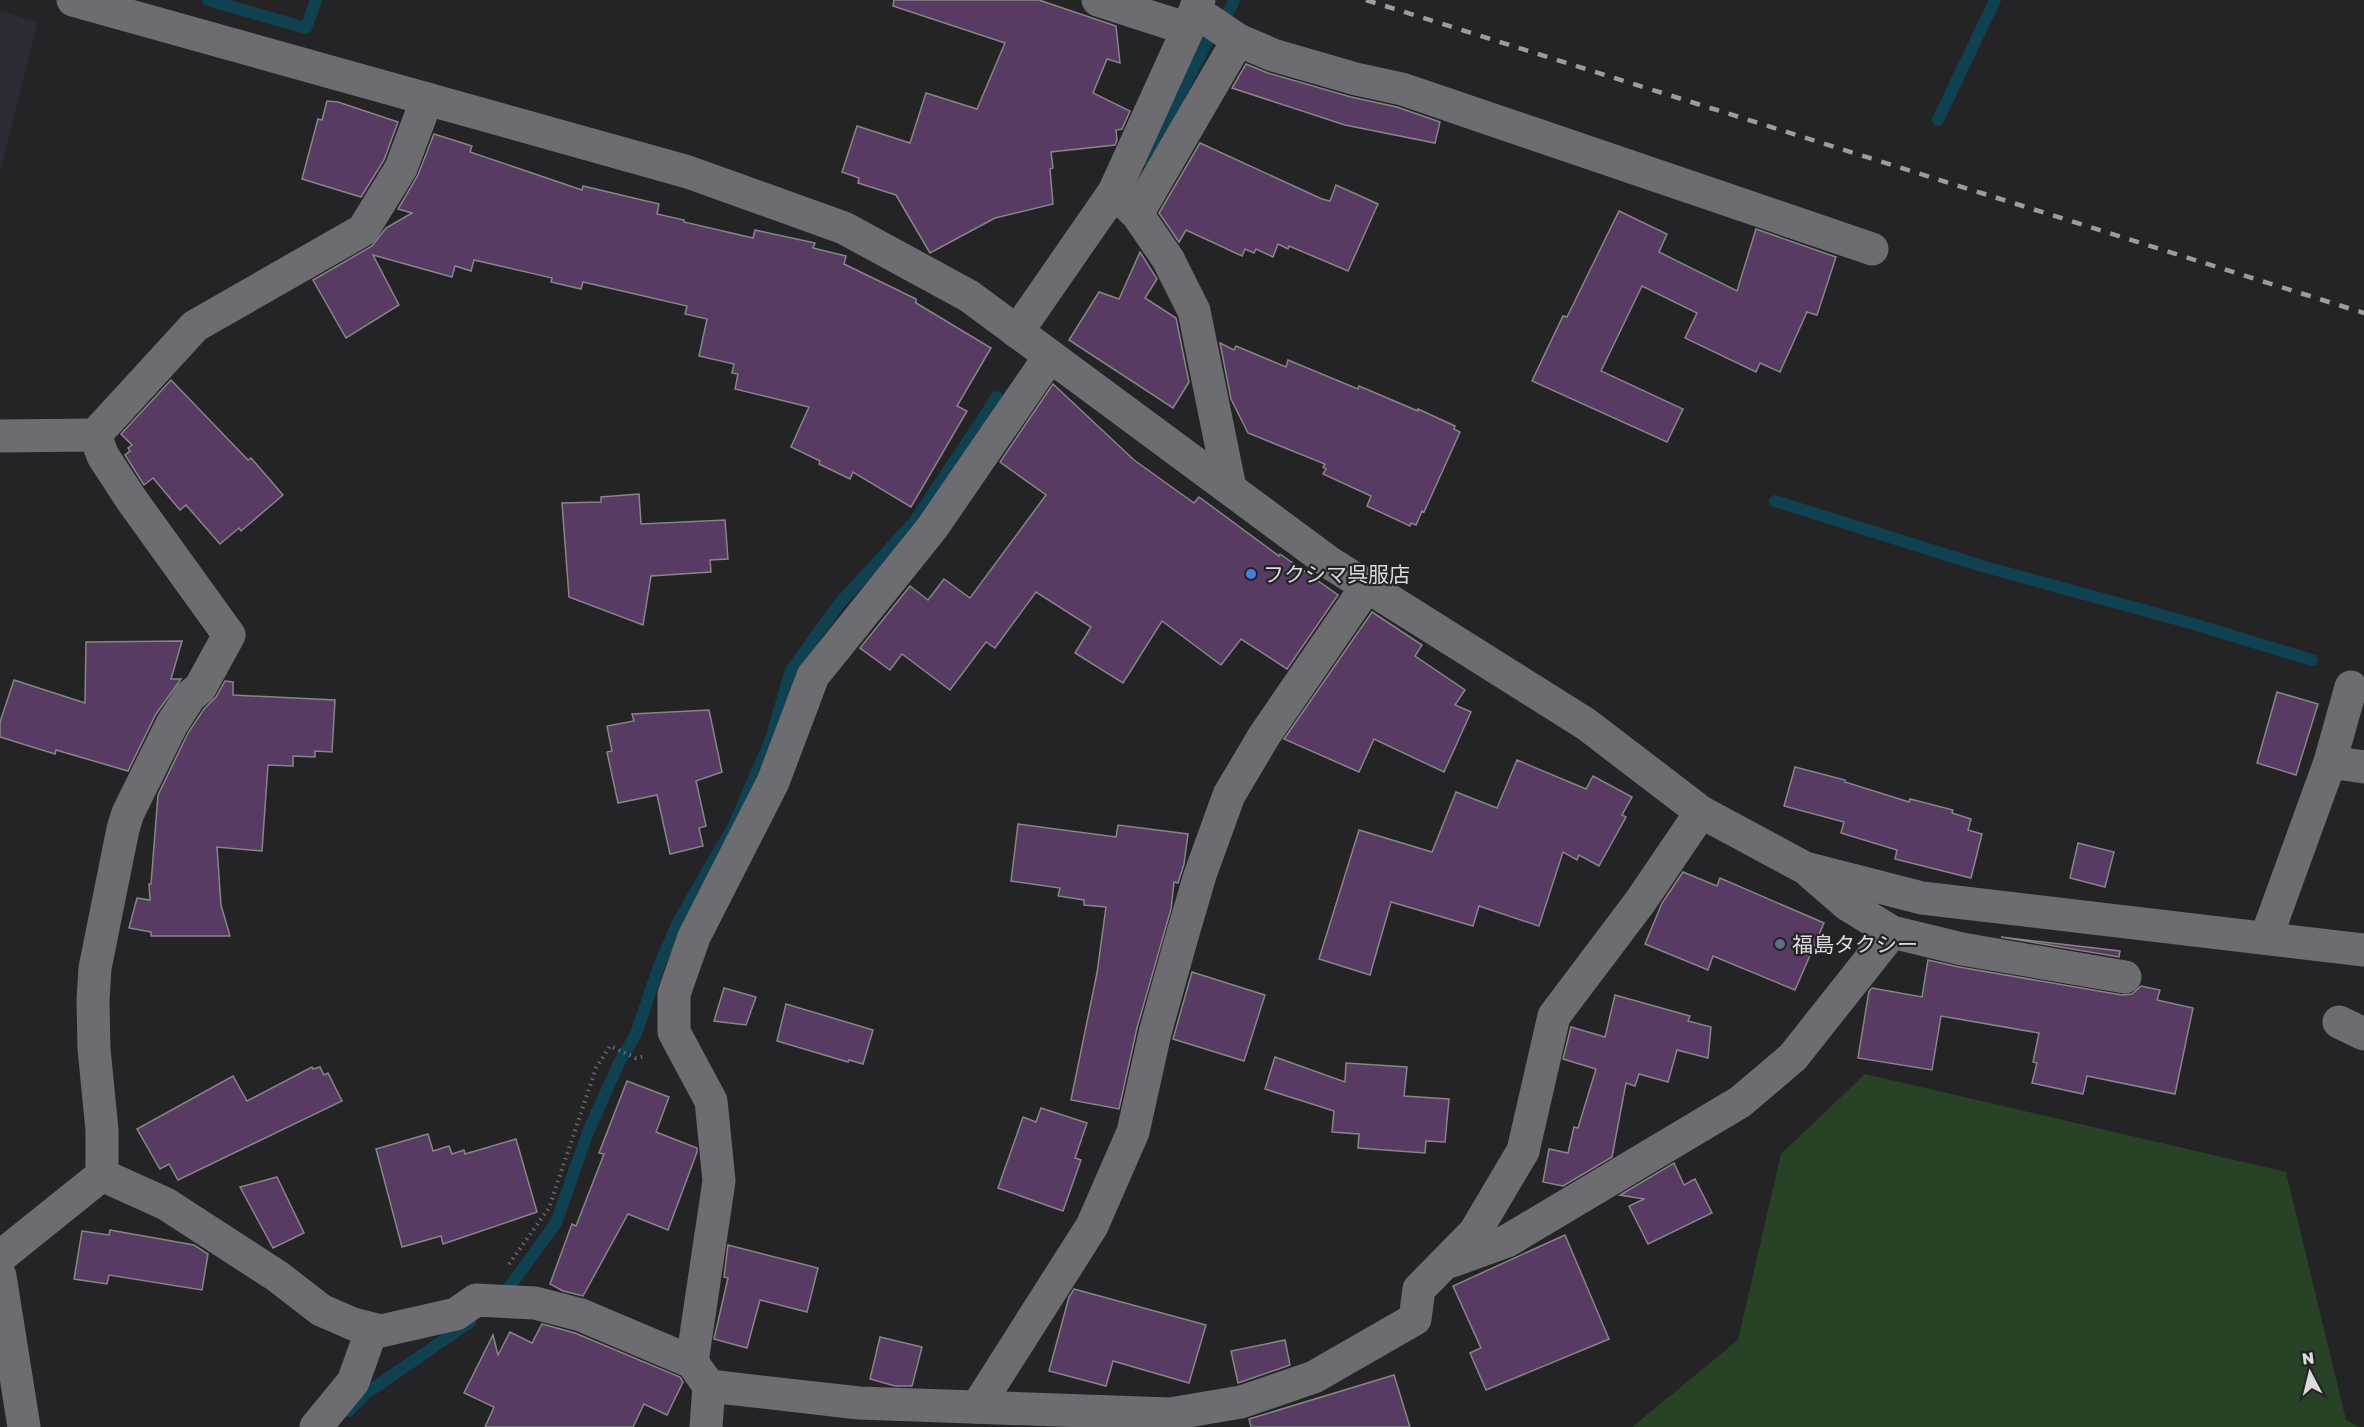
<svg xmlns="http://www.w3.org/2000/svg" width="2364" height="1427" viewBox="0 0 2364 1427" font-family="'Golos Text','Noto Sans JP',sans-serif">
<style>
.built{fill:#2c2a32}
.green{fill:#284226}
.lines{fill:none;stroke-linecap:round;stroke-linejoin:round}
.stream{stroke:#0f4151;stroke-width:12}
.building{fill:#573b62;stroke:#878588;stroke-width:1.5}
.path{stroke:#69686b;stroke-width:4;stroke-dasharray:1.5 4.5;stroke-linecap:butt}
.street{stroke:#6d6c70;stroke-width:33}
.rail{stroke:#9c9b9e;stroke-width:4.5;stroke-dasharray:10 10;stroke-linecap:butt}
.shop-dot{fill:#3f7fe0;stroke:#242326;stroke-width:2}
.service-dot{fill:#5c6f8a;stroke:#242326;stroke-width:2}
.labels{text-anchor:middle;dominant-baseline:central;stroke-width:4.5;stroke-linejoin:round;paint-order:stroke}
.poi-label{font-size:21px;fill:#dbdadc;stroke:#242326;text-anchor:start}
</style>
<rect width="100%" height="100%" fill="#242326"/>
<!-- built -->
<polygon class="built" points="0,11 38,22 0,172"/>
<!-- green -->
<polygon class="green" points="1865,1074 2286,1172 2346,1420 2359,1427 1632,1427 1738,1340 1781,1154"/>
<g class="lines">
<!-- stream -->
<g class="stream">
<polyline points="208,0 306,28 316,0"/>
<polyline points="1938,120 1995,0"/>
<polyline points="1147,160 1207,42 1227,15 1234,0"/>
<polyline points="1775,501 1982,566 2187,622 2312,660"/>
<polyline points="499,1296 510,1286 556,1223 588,1132 619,1063 636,1034 658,969 677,924 733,827 770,742 791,670 839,604 914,522 997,397"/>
<polyline points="349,1411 365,1394 470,1322"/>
</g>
</g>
<!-- building -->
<g class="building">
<polygon points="894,0 1039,0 1116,26 1120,63 1107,59 1093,93 1130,111 1122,129 1116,130 1117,140 1115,145 1051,152 1053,168 1050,169 1053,204 995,218 930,253 896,195 858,183 859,178 842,172 857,126 910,143 926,93 977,109 1005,43 893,6"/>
<polygon points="1246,64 1268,73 1351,97 1397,107 1440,122 1435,143 1345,125 1232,88"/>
<polygon points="327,101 338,102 398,122 384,160 361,197 302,179 318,119 322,120"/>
<polygon points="434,134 472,146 470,152 582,190 583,186 659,204 657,214 684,220 684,222 753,238 755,230 815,243 813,248 846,256 844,264 916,299 916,303 991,348 957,406 967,411 911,507 853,472 850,479 819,464 820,461 791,447 809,407 735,389 738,374 732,373 734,364 699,356 707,319 685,314 687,306 583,282 581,289 551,282 552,278 474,260 471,271 455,266 452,277 373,255 399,305 346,338 313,280 372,246 386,228 412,213 398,209 418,175"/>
<polygon points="1200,143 1322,199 1330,201 1336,185 1378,204 1348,271 1289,246 1288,249 1278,244 1273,257 1256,249 1254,253 1245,249 1242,256 1186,230 1179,242 1159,213"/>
<polygon points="1619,211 1667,234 1659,252 1737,291 1756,229 1836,257 1817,315 1807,312 1780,372 1760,363 1756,372 1685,338 1697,313 1642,286 1601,371 1683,409 1667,442 1532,381 1563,316 1567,317"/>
<polygon points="1140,252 1157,279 1145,298 1176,318 1189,382 1173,408 1069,340 1099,292 1119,299"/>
<polygon points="1220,343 1234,350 1236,346 1286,367 1288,360 1358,389 1359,386 1418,411 1418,409 1455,426 1454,429 1460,432 1424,512 1422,511 1416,525 1411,523 1410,526 1367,506 1371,496 1323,474 1326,469 1323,467 1325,464 1248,433 1231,399"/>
<polygon points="171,380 248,460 251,458 283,495 241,531 239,528 220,544 186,505 180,510 153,478 144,485 125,455 130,451 128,448 132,445 121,434"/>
<polygon points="1053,384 1134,460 1194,503 1199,497 1279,556 1280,554 1338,595 1287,669 1241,639 1221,665 1162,621 1123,683 1075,653 1091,627 1036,592 995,648 986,642 950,690 902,654 890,670 860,648 910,586 928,600 944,579 970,598 1046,495 1000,462"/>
<polygon points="639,494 641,524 725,520 728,559 710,560 711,572 651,576 643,625 569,597 562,503 601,502 601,497"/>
<polygon points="1372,612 1422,645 1415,656 1465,690 1455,705 1471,712 1444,772 1374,739 1359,772 1284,739"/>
<polygon points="182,641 171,679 181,679 156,714 128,771 56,750 55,754 0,737 0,722 14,680 85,703 86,642"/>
<polygon points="225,681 233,682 233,695 335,700 332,752 315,751 315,757 293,756 293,766 268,765 262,851 217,847 221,905 230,936 151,936 151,932 129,928 137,898 150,900 149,884 151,884 158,795 188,733 204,709 216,697"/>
<polygon points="2277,692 2318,704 2296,775 2257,763"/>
<polygon points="709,710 722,772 696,781 706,826 699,828 703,846 670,854 657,795 618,803 607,752 612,751 607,726 634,721 632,714"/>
<polygon points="1517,760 1586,789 1593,776 1632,797 1622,815 1626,817 1599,866 1579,855 1577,860 1563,852 1539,926 1479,906 1473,926 1391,902 1370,975 1319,959 1359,830 1432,852 1456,792 1497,808"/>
<polygon points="1795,767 1845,780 1845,782 1909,802 1910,799 1953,810 1952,813 1971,819 1968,830 1982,834 1971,878 1895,859 1897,850 1841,833 1844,822 1784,806"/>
<polygon points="1018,824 1116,837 1118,825 1188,834 1184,864 1178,883 1174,882 1171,909 1137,1028 1119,1109 1071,1100 1097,973 1106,907 1084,905 1084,900 1058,896 1060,888 1011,881"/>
<polygon points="2078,843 2114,852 2105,887 2070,878"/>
<polygon points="1683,872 1717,886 1720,878 1824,923 1795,990 1713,956 1708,970 1645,944 1662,903"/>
<polygon points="2001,937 2120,951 2119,957"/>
<polygon points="1928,960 1959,967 2122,995 2132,994 2141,986 2160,990 2157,1000 2193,1008 2175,1094 2087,1076 2083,1094 2032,1083 2037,1063 2033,1062 2039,1033 1941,1016 1932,1070 1858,1058 1869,991 1872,988 1922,997"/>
<polygon points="1192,972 1265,995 1244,1061 1173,1039"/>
<polygon points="724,988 756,997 746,1025 714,1021"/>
<polygon points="1615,995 1690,1016 1688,1021 1711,1027 1708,1058 1677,1050 1668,1082 1639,1074 1635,1086 1626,1083 1612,1157 1563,1186 1543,1182 1549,1149 1568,1153 1574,1127 1578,1128 1596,1069 1563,1059 1571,1027 1605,1037"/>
<polygon points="786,1004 873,1030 863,1064 849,1060 848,1062 777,1041"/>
<polygon points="1275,1057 1345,1082 1346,1063 1407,1067 1404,1096 1449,1099 1445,1142 1426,1141 1425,1153 1358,1148 1359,1134 1332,1132 1334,1111 1265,1089"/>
<polygon points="312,1067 313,1069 320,1067 324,1075 328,1073 342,1101 178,1180 169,1164 160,1169 137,1129 233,1076 247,1101"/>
<polygon points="627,1081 669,1097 656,1132 697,1148 697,1152 668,1230 628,1214 583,1296 563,1291 550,1284 572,1224 576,1226 604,1154 599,1153"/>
<polygon points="1041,1108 1087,1123 1075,1158 1081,1160 1063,1211 998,1188 1023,1117 1036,1122"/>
<polygon points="428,1134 433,1151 449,1146 452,1154 464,1150 465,1154 516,1139 537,1212 443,1244 441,1236 402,1247 376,1149"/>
<polygon points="1674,1163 1684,1185 1695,1179 1712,1213 1648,1244 1629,1206 1644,1199 1620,1195"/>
<polygon points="277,1177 304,1233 273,1248 240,1187"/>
<polygon points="110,1230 194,1245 208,1254 202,1290 109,1275 107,1284 74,1279 82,1231 109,1235"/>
<polygon points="1565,1235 1609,1339 1486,1390 1470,1353 1481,1348 1453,1286"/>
<polygon points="728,1245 818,1268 807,1312 760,1300 747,1348 714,1339 728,1278 724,1277"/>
<polygon points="1074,1289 1206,1325 1189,1383 1113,1361 1106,1386 1049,1371 1069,1297"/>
<polygon points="542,1324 575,1333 680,1377 683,1382 667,1415 644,1404 633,1427 485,1427 494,1407 464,1393 493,1335 498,1355 510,1332 532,1343"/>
<polygon points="880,1337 922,1347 912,1386 895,1386 870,1379"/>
<polygon points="1285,1340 1290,1365 1238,1383 1231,1351"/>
<polygon points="1394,1375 1410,1427 1251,1427 1249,1419"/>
</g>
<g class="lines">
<!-- path -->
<polyline class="path" points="509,1264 549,1208 596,1068 610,1046 636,1058 645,1056"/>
<!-- street -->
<g class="street">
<polyline points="73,0 688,172 844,228 969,296 1330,563 1586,724 1701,812 1805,868 1922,898 2364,950"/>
<polyline points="1098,0 1188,29"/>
<polyline points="1194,15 1207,19 1238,40 1273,55 1356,79 1402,89 1872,249"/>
<polyline points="1114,192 1137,214 1168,259 1194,311 1230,488"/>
<polyline points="1137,214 1238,40"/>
<polyline points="1017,332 1114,192 1188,29 1199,0"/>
<polyline points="95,435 195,326 363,230 401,168 427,99"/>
<polyline points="0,436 95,435 103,456 131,499 229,635 200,688 190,696 172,724 128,813 123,829 95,968 93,1000 94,1049 102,1130 102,1175"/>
<polyline points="2330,762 2364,767"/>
<polyline points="1811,873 1848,905 1892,932 1962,949 2125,977"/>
<polyline points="2266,938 2330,762 2351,687"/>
<polyline points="2339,1022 2364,1034"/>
<polyline points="0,1257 102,1175 166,1204 277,1276 321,1310 353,1324 381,1331 456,1314 476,1300 535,1303 581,1315 692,1362 709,1386 859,1403 1170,1414 1241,1402 1314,1377 1415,1319 1419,1289 1475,1232 1523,1151 1554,1016 1640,902 1701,812"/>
<polyline points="1452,1261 1507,1241 1740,1102 1793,1057 1892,932"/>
<polyline points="0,1276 24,1427"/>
<polyline points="692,1362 719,1181 711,1101 674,1032 674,994 694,937 773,782 813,676 932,528 1050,356"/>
<polyline points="977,1407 1092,1226 1133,1132 1155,1033 1181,940 1200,875 1229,795 1264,736 1367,586"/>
<polyline points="316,1427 353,1382 372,1329"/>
<polyline points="706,1427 709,1386"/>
</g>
<!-- rail -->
<polyline class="rail" points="1366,0 2364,313"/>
</g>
<!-- markers -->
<circle class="shop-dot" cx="1251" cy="574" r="6"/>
<circle class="service-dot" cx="1780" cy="944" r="6"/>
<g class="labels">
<!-- poi labels -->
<g class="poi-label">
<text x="1263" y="574">フクシマ呉服店</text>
<text x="1792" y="944">福島タクシー</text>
</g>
</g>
<!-- north arrow -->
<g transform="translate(2310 1373) rotate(353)" stroke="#242326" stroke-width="4.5" paint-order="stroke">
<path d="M0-4.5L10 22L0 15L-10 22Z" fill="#dbdadc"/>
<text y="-9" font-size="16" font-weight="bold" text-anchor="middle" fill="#dbdadc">N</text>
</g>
</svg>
